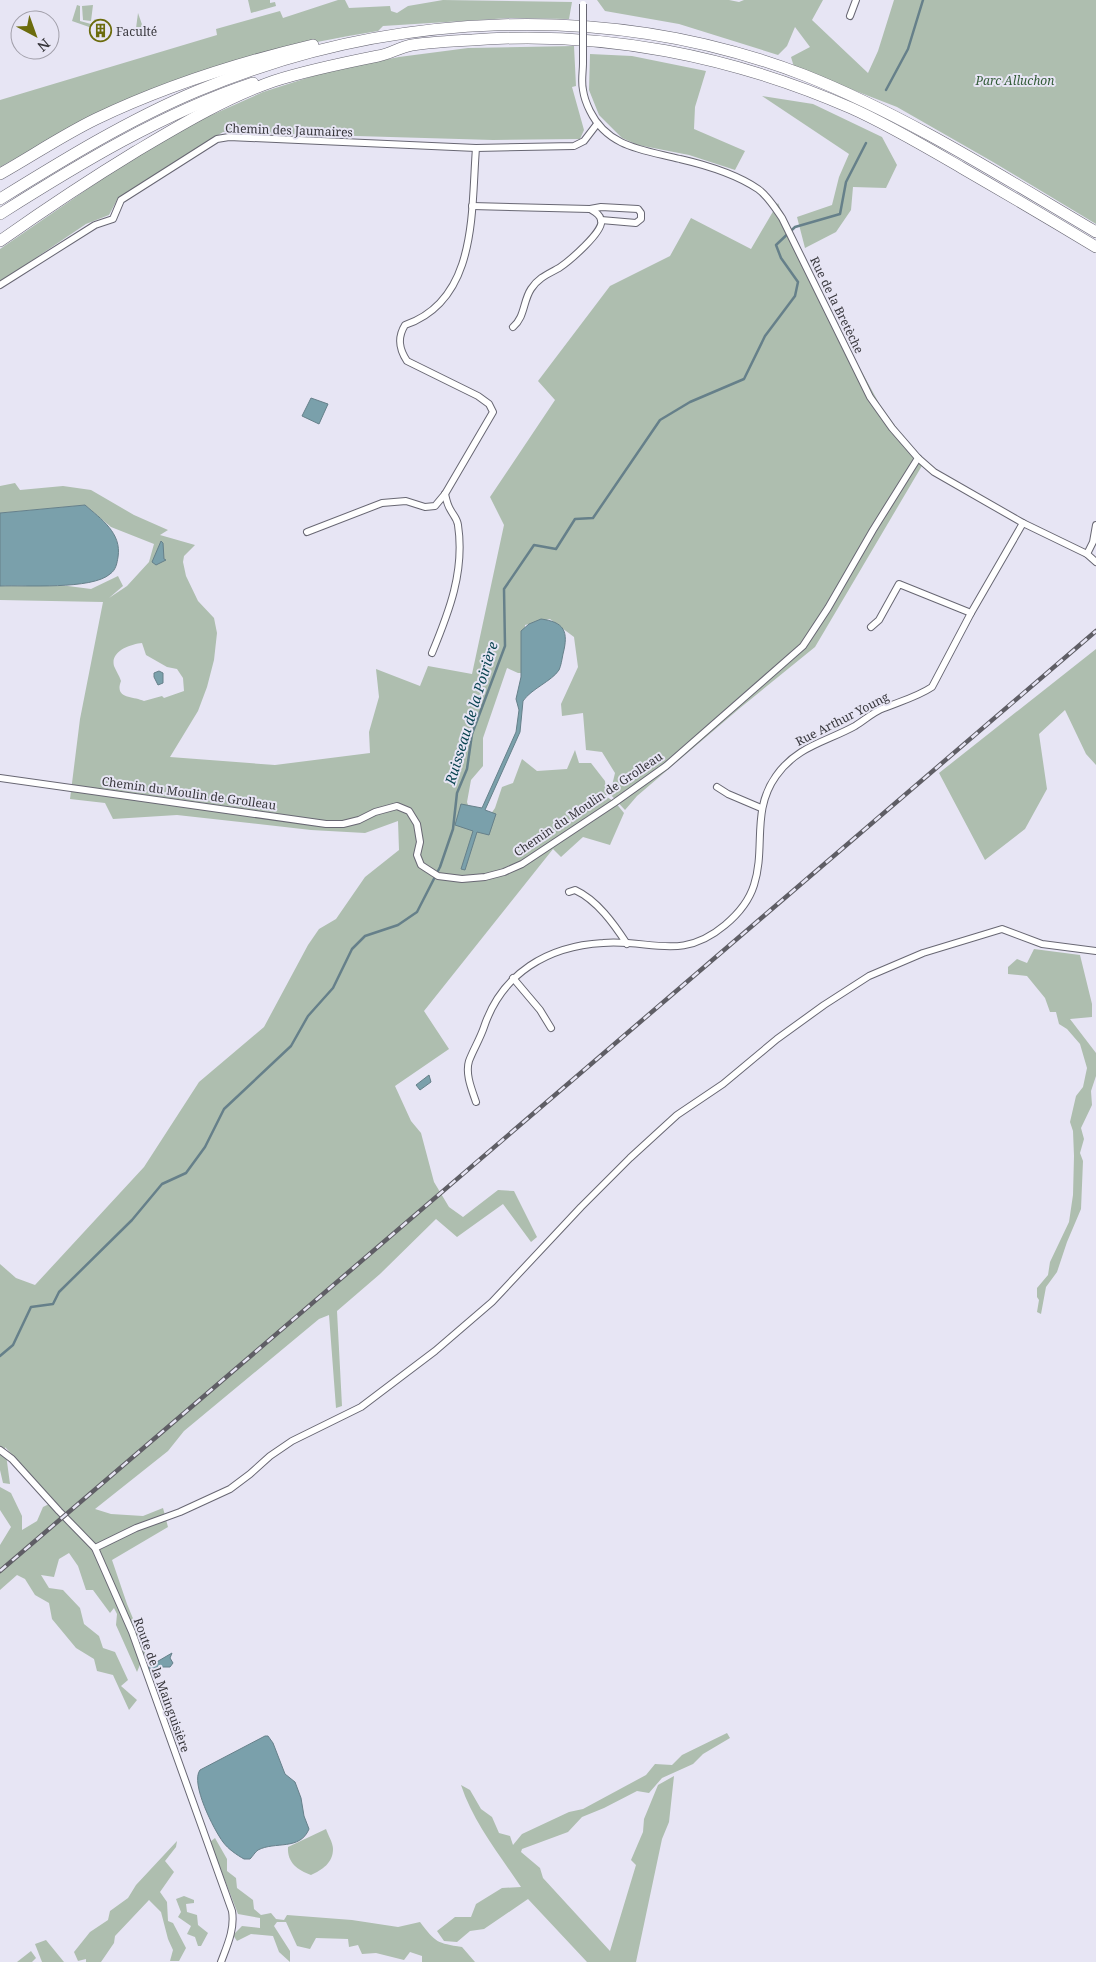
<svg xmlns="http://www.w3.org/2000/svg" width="1096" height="1962" viewBox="0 0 1096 1962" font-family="'Noto Serif',serif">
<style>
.green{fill:#aebeaf;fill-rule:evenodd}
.water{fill:#7aa0ab;stroke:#66808a}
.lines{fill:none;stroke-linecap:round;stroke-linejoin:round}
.stream{stroke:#66808a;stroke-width:2.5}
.street-casing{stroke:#686773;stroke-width:8}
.highway-casing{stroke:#686773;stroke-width:12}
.street{stroke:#fff;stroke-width:6}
.highway{stroke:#fff;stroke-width:11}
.rail-casing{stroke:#5f5e65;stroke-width:4.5}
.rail{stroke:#e7e5f4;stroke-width:2.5;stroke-dasharray:8;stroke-linecap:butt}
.street-bridge-casing{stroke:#686773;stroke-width:8;stroke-linecap:butt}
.street-bridge{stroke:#fff;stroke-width:6}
.labels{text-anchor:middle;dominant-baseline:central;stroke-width:4;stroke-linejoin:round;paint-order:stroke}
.poi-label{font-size:12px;fill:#38373c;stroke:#e7e5f4;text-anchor:start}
.park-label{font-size:12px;font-style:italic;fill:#335c38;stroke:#e7e5f4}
.street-label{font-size:12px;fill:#38373c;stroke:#e7e5f4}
.water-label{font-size:14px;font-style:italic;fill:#0a4451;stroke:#e7e5f4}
</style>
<rect width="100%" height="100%" fill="#e7e5f4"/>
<!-- green -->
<g class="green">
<polygon points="248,0 270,0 270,3 275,2 276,6 251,13"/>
<path d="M338,0h7l4,8 41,-2 1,5 6,2 11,-7 35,-6 129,2 -3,17 -58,-1 -128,8 -5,5c-73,12 -147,27 -216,54 -57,21 -109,53 -162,82v-67l217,-65 -1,-6 64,-18 3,7z"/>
<polygon points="597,0 729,0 739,2 744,0 823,0 812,20 868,73 878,51 894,0 1096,0 1096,224 993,162 897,107 794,67 791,57 810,47 795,27 787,46 778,55 679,24 605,11"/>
<polygon points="77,5 80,6 80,21 91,24 95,19 96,20 92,28 72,21"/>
<polygon points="93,5 91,21 83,20 82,6"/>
<polygon points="138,13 145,33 135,36"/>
<polygon points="574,46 576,86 572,87 584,130 580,139 493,140 223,132 117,200 109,215 86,224 0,282 0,249 121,166 196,122 263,92 332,70 399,57 468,48"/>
<polygon points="590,54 632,56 706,71 695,107 694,129 745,151 735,170 689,155 638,145 622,138 599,115 589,90"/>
<polygon points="762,96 813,104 882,137 897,165 886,188 853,187 851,210 836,232 805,248 797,217 832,205 839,177 849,154"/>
<path d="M778,203l34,78 68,124 43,59 -108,183 -75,61 -103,88 -12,14 -15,-16 5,-21 -13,-21 -16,-2 -3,-37 -21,3 -1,-12 17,-37 -4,-30 -24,-18 -25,6 -1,33 4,15h-10l-11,-5 -24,70v28l-12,14 -4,22 7,22 8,3 13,-19 7,-21 11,-4 9,-24 15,12 30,-2 8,-19 4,13h12l14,18 2,16 8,5 9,11 -14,32 -27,-8 -22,20 -8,-8 -129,162 25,38 -54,37 16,35 10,12 13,49 15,25 14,10 35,-27 16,1 23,46 -6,5 -28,-38 -46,33 -21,-18 -56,55 -43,37 5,95 -6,2 -7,-93 -10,4 -135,112 -16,20 -73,58 16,5 32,2 20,-8 5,19 -56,33 15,44 19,46 -9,22 -21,-47 1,-11 -3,-6 -4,5 -17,-23h-7l-8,-24 -9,-13 -10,6 -5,18 -13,-2 8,13 14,2 17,18 4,16 15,12 4,12 12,4 13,28 -7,6 16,14 -8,10 -16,-35 -16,-4 -3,-12 -18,-11 -24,-29 -3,-16 -14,-8 -10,-16 -8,-4 -17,15v-45l11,-18 -11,-17v-23l11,6 11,23v14l15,-9 6,-14 12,-6 -50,-54 5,37 -7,-1 -3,-13v-206l16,14 19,7 109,-118 55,-85 65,-55 44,-82 11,-16 17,-10 29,-42 34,-27 -1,-29 -33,12 -54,-3 -134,-15 -64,4 -8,-16 -35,-4 10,-80 23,-117 -103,-2v-14h68l23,3 27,-13 5,10 -14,12 18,-12 22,-24 5,-18 -43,-17 -26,-22 -85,8v-27l15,-3 5,7 43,-4 28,4 43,25 34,15 -8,5 35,10 -11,11 -1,6 3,14 12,25 16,17 3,15 -3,27 -7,27 -9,24 -28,46 105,8 95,-12 -1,-21 10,-35 -3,-28 44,17 8,-20 44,8 32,-149 -14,-28 65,-97 -17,-19 72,-95 60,-30 21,-38 60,31zM142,643l4,12 21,12 10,2 6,9 1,13 -20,7 -2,-2 -18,5c-11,-5 -30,-2 -23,-20 -2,-6 -5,-10 -7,-15 -4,-15 17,-22 28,-23z"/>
<polygon points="1096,649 1096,765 1086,754 1065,710 1039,734 1047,789 1025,829 985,860 939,773"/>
<polygon points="1034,949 1080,955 1092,1004 1092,1017 1070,1019 1096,1053 1096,1076 1091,1091 1092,1105 1081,1128 1084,1139 1080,1153 1083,1161 1081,1209 1067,1242 1057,1272 1046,1287 1041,1314 1037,1312 1039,1300 1037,1297 1037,1288 1048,1275 1050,1262 1069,1222 1073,1195 1074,1156 1073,1131 1070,1122 1076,1096 1083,1087 1087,1068 1080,1044 1067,1029 1059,1024 1056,1012 1050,1012 1045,998 1027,976 1008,974 1008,967 1017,959 1027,963"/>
<path d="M727,1733l3,5 -27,16 -10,10 -31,14 -13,15 -12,-2 -33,17 -22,9 -14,15 -46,17 -1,3 19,16 3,10 67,73 26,-86 -5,-5 12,-28 1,-13 14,-34 16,-9 -5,46 -7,17 -26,123h-49l-59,-63 -44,30 -14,2 -13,11 -13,-1 -7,-10 18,-14h16l5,-13 26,-16 19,-1c-22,-33 -48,-65 -60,-102l9,5 11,19 11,8 7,16 11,3 3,9 9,-11 47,-22 14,-3 63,-34 9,-11 17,1 10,-10z"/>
<path d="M326,1829c2,6 7,14 7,20 0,14 -11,21 -22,26 -13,-5 -24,-12 -23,-28z"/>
<path d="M215,1838l12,21v12l9,7 1,10 16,12 1,9 7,6 10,-2 5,6 8,1 3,-5 65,5 46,7 22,-5c16,21 17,21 42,25l13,15h-53v-6l-12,-4 -6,8 -28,-7 -14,1 -4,-9 -9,2 -1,-8 -32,-1 -6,11 -13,-3 -11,-24h-9l-3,4 16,25v11l-11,-10 -6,-16 -22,-2 -14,7 -4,-6 9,-9 18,2v-10l-22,-4 -28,-72z"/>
<polygon points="177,1841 176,1847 165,1861 174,1872 160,1892 167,1902 168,1921 173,1923 186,1948 179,1961 170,1961 173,1950 168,1939 161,1912 149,1900 115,1936 114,1943 101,1962 86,1962 86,1959 78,1961 74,1952 90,1932 108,1920 110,1911 128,1898 136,1885"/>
<polygon points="184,1896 194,1900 194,1903 186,1904 187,1912 197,1915 198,1925 208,1933 201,1946 198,1946 195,1937 187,1934 191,1926 178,1917 181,1912 176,1899"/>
<polygon points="46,1940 64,1962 42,1962 35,1944"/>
<polygon points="31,1951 36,1958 32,1962 17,1962"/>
</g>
<!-- water -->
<g class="water">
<polygon points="311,398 328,404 319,424 302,416"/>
<path d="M85,505c16,14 37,28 33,52 -1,6 -2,13 -8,17 -18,16 -85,11 -110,12v-73z"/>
<polygon points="161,541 163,543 164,559 166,560 156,565 152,562"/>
<path d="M541,619c23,3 28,12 22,35 -1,5 -2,12 -4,16 -7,11 -28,19 -36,31l-3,31 -35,78 11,4 -7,21 -12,-3 -12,38 -4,-1 12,-38 -18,-6 6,-21 21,4 34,-76 3,-22 -3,-11 5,-22v-46l8,-7z"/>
<polygon points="159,671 163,673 163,683 158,685 154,677 154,673"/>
<polygon points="429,1075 431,1082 420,1090 416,1085"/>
<polygon points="172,1653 170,1658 173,1663 170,1667 159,1667 148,1677 148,1667"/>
<path d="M265,1736h3l5,7 12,31 10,8 6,16 3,18 5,13c-9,22 -34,12 -51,21 -3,2 -5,6 -8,9h-6c-7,-4 -16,-10 -21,-17 -9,-12 -33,-59 -23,-72z"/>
</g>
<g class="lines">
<!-- stream -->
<g class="stream">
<polyline points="886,90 908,49 923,0"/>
<polyline points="0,1356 13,1345 31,1307 53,1304 59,1292 132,1220 162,1184 186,1173 205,1147 224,1109 291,1046 308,1016 333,988 352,949 365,936 398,925 417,912 440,867 453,829 457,793 467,769 472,734 505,646 504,589 534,545 556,549 575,519 593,518 660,420 690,402 744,379 765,336 795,296 798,282 781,258 776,245 795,227 840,214 846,182 866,143"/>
</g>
<defs>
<g id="street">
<polyline points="850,16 856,0"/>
<path d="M583,63c0,9 -2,18 0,27 1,7 4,15 7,21 18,37 55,39 90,48 26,6 56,15 78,30 10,7 17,19 24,29l88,179 22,31 26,30 16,14 89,51 64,31 9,8"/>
<path d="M472,206l118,3c5,3 10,5 11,11 4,11 -33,42 -42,48 -11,6 -21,10 -28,21 -8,12 -6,28 -18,38"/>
<polyline points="590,209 601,207 638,209 641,213 641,219 636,223 601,220"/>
<polyline points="0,285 95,225 113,219 121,200 217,139 229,137 476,148"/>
<path d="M307,532l75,-29 24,-2 19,6 10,-1 10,-12 48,-82 -4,-8 -11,-8 -71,-35c-8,-12 -10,-23 -2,-36 73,-25 66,-114 71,-177l98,-2 10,-5 13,-17"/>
<polyline points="1087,554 1093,542 1096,525"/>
<polyline points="871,627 879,620 899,584 971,613"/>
<path d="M432,653c17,-41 33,-82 26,-128 -1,-7 -5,-10 -8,-16 -3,-5 -4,-11 -5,-15"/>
<polyline points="0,778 326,824 343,824 359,820 375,812 397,806 409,811 417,824 420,842 417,855 421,865 438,876 462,879 485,877 504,872 522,864 614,803 666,766 803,646 828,608 873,530 918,458"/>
<polyline points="717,787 728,794 761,808"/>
<path d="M569,892l6,-2c22,10 39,34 52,54"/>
<polyline points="513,978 540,1010 551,1028"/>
<path d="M476,1102c-4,-12 -11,-28 -7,-41 4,-11 11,-22 15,-34 18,-54 64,-81 119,-84 48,-4 78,19 122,-18 12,-10 24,-24 29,-40 12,-37 -3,-74 22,-109 21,-30 50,-34 79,-50 10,-6 18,-14 29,-18 17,-7 33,-11 48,-21l39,-74 52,-90"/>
<path d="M0,1450l12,9 47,52 36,37 37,84 100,279c3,18 -5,35 -11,51"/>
<polyline points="95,1548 136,1528 180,1512 230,1489 250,1474 270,1456 292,1441 361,1407 435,1351 492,1302 581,1207 630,1158 677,1115 723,1084 777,1039 824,1005 869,976 923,953 1002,929 1042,944 1096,951"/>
</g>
<g id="highway">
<path d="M0,174c32,-18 63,-39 96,-55 71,-34 141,-56 217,-74"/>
<path d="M0,199c63,-39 128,-79 197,-108 191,-80 412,-91 607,-16 103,41 197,101 292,157"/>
<path d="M0,214c79,-50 163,-101 253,-131"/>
<path d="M0,241c44,-31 89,-61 135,-89 44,-26 90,-54 139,-71 34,-11 69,-18 104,-25 12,-2 22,-9 34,-11 20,-3 40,-4 60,-5 130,-10 260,16 379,68 38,17 75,39 111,60 45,26 89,52 134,79"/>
</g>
</defs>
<!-- street casing -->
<use href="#street" class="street-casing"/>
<!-- highway casing -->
<use href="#highway" class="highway-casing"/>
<!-- street -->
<use href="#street" class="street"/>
<!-- highway -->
<use href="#highway" class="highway"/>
<defs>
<polyline id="rail" points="0,1571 1096,631"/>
</defs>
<!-- rail casing -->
<use href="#rail" class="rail-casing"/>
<!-- rail -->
<use href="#rail" class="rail"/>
<defs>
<polyline id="street-bridge" points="583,63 583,4"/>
</defs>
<!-- street-bridge casing -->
<use href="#street-bridge" class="street-bridge-casing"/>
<!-- street-bridge -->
<use href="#street-bridge" class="street-bridge"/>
</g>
<!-- icons -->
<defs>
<symbol id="building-ring" viewBox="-11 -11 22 22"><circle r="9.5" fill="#e7e5f4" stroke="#6c6c0d" stroke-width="1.5"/><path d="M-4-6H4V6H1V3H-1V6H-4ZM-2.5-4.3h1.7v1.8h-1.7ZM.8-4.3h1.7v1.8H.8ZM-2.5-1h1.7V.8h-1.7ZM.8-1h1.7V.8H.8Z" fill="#6c6c0d"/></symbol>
</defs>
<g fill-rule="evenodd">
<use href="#building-ring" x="88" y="18" width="25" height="25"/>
</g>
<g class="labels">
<!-- poi labels -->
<g class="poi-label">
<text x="116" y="31">Faculté</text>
</g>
<!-- park labels -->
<g class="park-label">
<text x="1015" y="80">Parc Alluchon</text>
</g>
<!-- street labels -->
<g class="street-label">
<text transform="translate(289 130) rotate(2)">Chemin des Jaumaires</text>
<text transform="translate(837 305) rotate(64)">Rue de la Bretèche</text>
<text transform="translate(842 719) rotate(-27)">Rue Arthur Young</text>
<text transform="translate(189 793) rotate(8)">Chemin du Moulin de Grolleau</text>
<text transform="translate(588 804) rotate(-34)">Chemin du Moulin de Grolleau</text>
<text transform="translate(162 1685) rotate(70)">Route de la Mainguisière</text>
</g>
<!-- water labels -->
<g class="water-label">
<text transform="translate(471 713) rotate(-73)">Ruisseau de la Poirière</text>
</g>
</g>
<!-- north arrow -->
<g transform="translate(35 35) rotate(139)"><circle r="24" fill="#e7e5f4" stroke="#a19faa"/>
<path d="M0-4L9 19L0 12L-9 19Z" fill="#6c6c0d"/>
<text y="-8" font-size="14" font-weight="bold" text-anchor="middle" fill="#38373c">N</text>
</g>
</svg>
